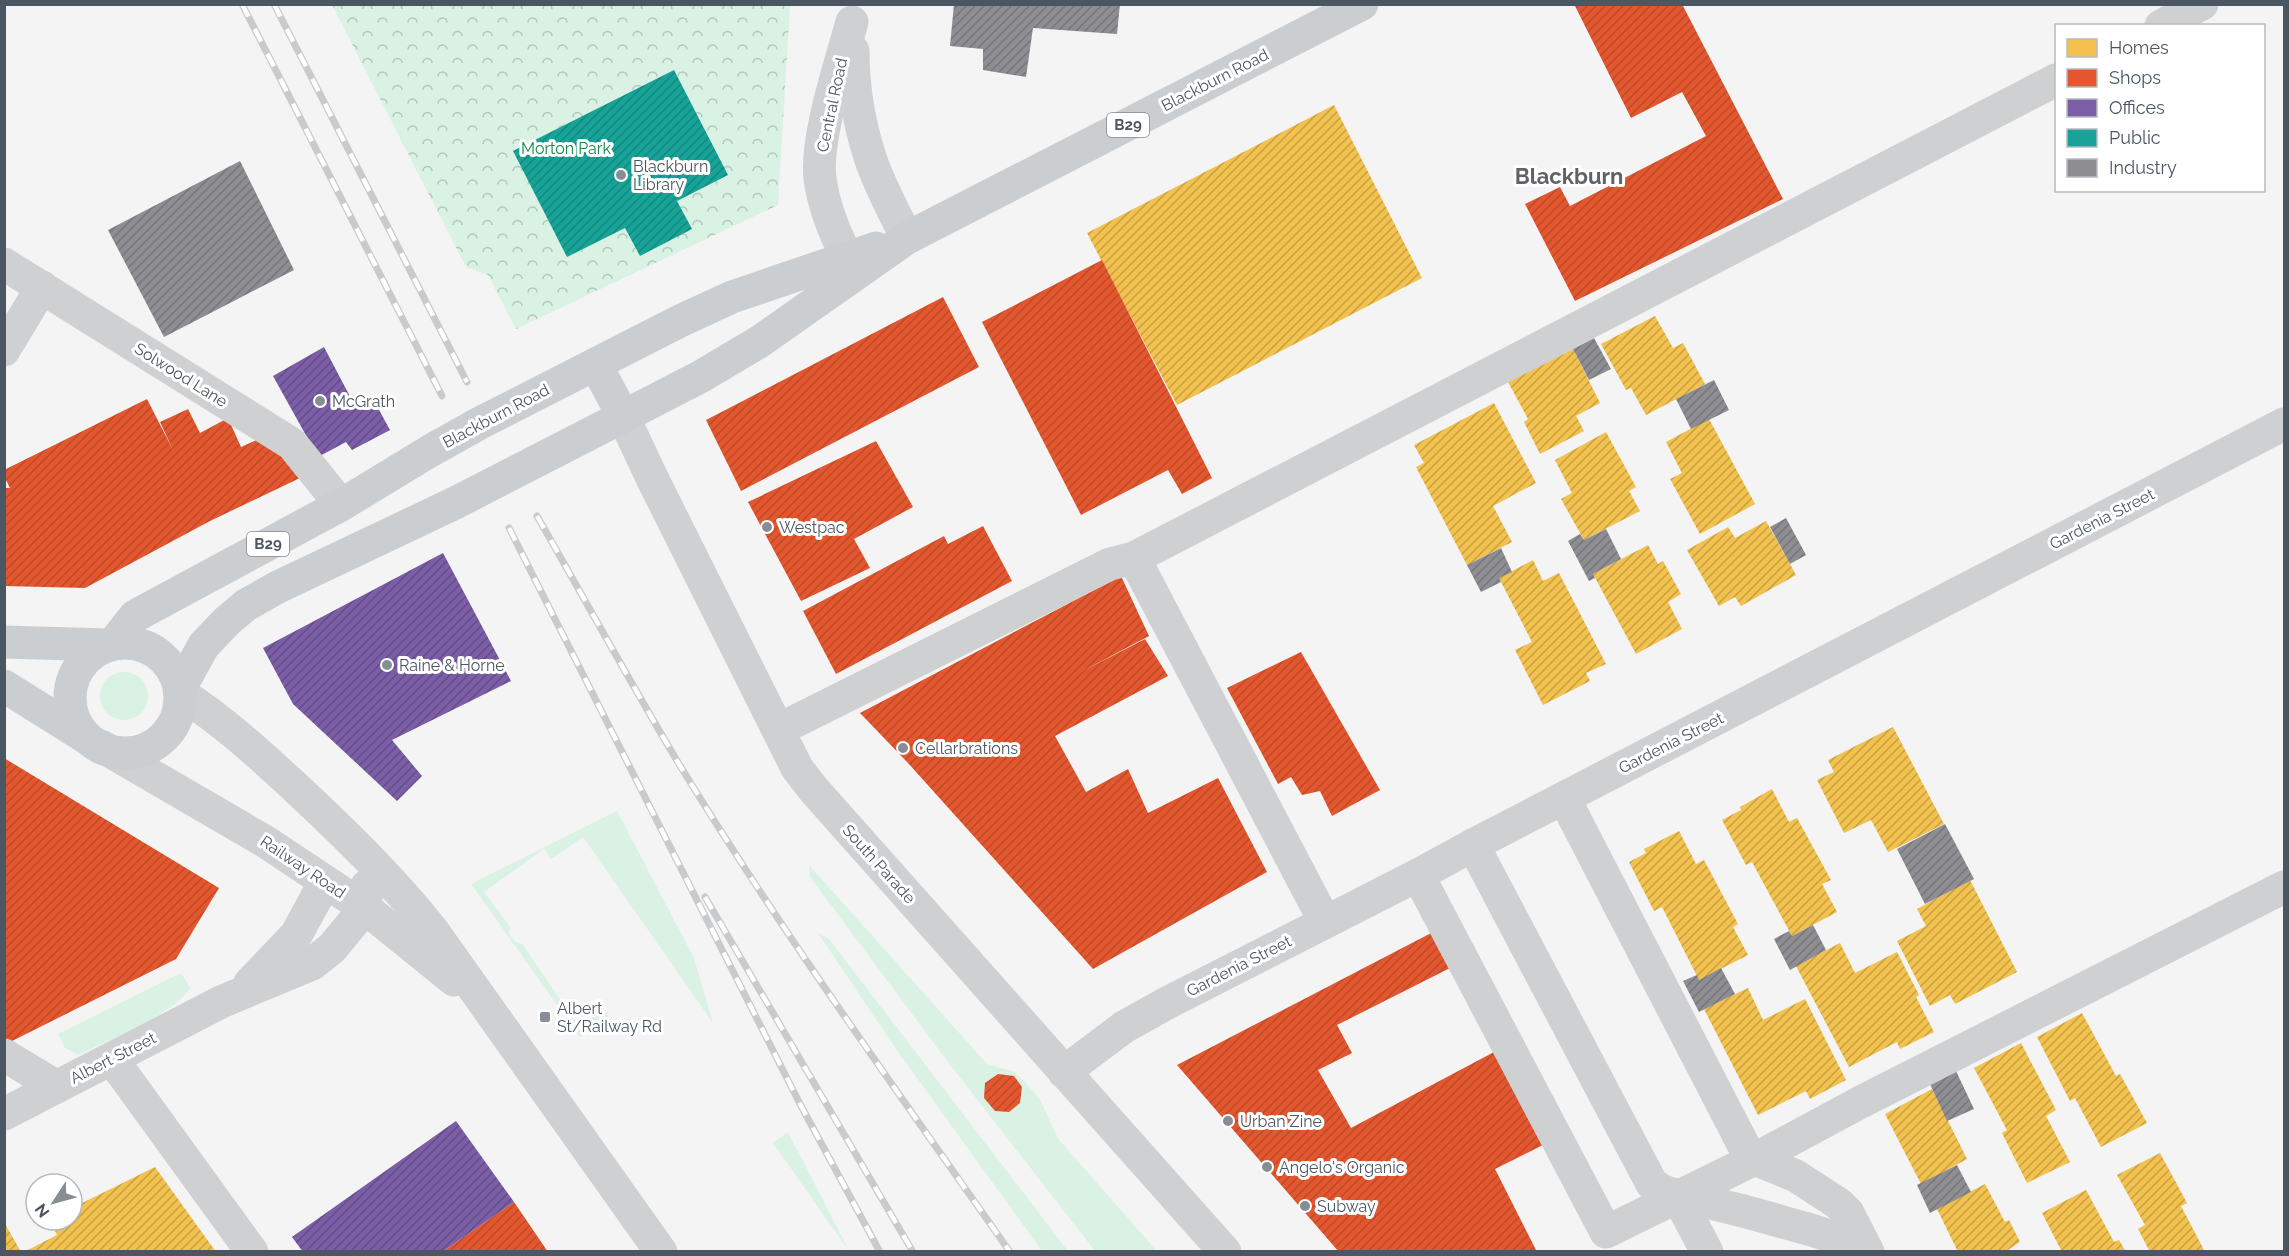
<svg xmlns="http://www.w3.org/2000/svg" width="2289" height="1256" viewBox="0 0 2289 1256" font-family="Raleway,sans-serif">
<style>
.green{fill:#d9f2e3}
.park{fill:url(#park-crowns)}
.homes{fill:url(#homes-hatch)}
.shops{fill:url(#shops-hatch)}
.offices{fill:url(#offices-hatch)}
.public{fill:url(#public-hatch)}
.industry{fill:url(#industry-hatch)}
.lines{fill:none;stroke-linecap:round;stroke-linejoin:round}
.minor{stroke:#ced0d2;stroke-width:33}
.major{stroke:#caced1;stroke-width:33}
.rail-casing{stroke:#c9cacc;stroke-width:7}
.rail{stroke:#fff;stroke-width:4.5;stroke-dasharray:14;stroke-linecap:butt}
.poi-dot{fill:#868d94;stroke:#fff;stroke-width:2}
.labels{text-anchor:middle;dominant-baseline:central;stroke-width:6;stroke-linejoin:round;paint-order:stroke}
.shield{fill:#fff;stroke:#808990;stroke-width:1.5}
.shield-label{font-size:15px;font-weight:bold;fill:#4a5661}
.street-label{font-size:16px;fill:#4a5661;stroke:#fff}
.park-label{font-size:16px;fill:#17864f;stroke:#fff}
.poi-label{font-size:16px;fill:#4a5661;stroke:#fff;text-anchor:start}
.district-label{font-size:22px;font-weight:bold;fill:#5f6368;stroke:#fff}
</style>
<defs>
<pattern id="park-crowns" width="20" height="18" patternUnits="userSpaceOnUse" patternTransform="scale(1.5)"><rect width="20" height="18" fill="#d9f2e3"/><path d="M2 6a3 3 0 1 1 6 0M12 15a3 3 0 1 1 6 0" fill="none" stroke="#b2c7bb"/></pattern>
<pattern id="homes-hatch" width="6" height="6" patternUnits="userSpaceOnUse" patternTransform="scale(1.5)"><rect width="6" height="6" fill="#f2c14e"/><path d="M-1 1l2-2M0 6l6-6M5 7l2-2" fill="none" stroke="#c6a044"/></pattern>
<pattern id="shops-hatch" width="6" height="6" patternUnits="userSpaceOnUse" patternTransform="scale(1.5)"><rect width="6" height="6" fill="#e4572e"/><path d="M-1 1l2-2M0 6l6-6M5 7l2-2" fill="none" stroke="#bb4b2b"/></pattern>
<pattern id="offices-hatch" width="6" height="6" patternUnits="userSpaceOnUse" patternTransform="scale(1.5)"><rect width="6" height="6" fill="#7b5ea7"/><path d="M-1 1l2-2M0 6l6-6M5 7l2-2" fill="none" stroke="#624d84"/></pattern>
<pattern id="public-hatch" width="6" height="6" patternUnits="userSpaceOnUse" patternTransform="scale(1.5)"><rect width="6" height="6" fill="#17a398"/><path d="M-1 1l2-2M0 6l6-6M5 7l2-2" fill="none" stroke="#17887f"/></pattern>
<pattern id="industry-hatch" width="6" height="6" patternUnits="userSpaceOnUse" patternTransform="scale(1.5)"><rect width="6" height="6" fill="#8d8d92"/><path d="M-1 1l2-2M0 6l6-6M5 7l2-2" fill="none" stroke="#75767b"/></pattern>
</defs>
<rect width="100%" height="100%" fill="#f4f4f4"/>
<!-- green -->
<g class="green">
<circle cx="124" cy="696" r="24"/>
<polygon points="617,811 694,958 713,1023 583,837 551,859 544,849 484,892 510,927 509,933 515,942 522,944 579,1027 603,1010 608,1013 607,1018 580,1037 471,884"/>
<polygon points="809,865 987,1064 1015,1072 1039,1098 1059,1140 1157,1251 1095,1251 945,1058 810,877"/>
<polygon points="818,933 829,939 1068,1251 1042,1251 896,1049"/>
<path d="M181,973l9,15c-17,27 -82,52 -112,67l-13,-7 -7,-14z"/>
<polygon points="788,1132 849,1251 773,1143"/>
</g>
<!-- park -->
<polygon class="park" points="332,5 790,5 778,205 516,329 488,275 466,267"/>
<!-- homes -->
<g class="homes">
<polygon points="1334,105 1422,278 1177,405 1087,233"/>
<polygon points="1655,316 1673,348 1683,343 1705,384 1646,415 1631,388 1626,390 1601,344"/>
<polygon points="1573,349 1600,403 1576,416 1584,431 1540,454 1524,422 1528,419 1508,382"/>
<polygon points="1494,403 1536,483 1493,506 1512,542 1467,565 1416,467 1424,463 1414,445"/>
<polygon points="1709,419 1755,504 1700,534 1670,479 1682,473 1666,442"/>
<polygon points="1606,432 1636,487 1629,491 1640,511 1584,540 1561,499 1572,493 1555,460"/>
<polygon points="1766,521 1796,575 1741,606 1735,597 1719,606 1687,550 1728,527 1735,538"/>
<polygon points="1648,545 1658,564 1663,561 1681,594 1668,602 1682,629 1636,654 1593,574"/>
<polygon points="1533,560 1543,581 1559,573 1606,664 1586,673 1590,681 1543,705 1515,650 1532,642 1499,578"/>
<polygon points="1893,727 1944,824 1888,852 1871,820 1844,833 1817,780 1834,772 1828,760"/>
<polygon points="1772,789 1789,822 1797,818 1831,880 1822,884 1837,912 1792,936 1752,862 1746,865 1722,820 1741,810 1740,807"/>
<polygon points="1679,831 1696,864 1704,860 1738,924 1733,927 1748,955 1699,980 1662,907 1654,911 1629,862 1646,853 1644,849"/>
<polygon points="1970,880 2017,972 1955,1004 1950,995 1930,1006 1897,941 1926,926 1917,909"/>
<polygon points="1840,943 1855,973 1897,952 1919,995 1916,997 1934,1032 1900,1049 1897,1042 1849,1067 1796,966"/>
<polygon points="1748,988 1763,1020 1805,999 1846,1080 1810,1099 1806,1091 1758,1115 1704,1009"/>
<polygon points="2082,1013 2116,1076 2120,1074 2147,1123 2101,1147 2075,1098 2070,1101 2037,1037"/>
<polygon points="2021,1043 2056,1110 2046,1116 2070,1162 2027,1183 2002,1133 2007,1130 1974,1068"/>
<polygon points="1932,1089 1967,1159 1921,1184 1885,1114"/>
<polygon points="2160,1153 2187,1203 2181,1206 2205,1252 2150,1252 2138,1229 2145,1225 2117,1175"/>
<polygon points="155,1167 216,1252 24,1252 57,1235 50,1220 72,1220 72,1208"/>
<polygon points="1985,1184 2005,1222 2009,1220 2020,1242 2005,1252 1958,1252 1937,1209"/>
<polygon points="2086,1190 2114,1242 2119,1240 2126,1252 2062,1252 2042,1213"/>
<polygon points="4,1222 21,1252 4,1252"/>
</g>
<!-- shops -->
<g class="shops">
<polygon points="1574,4 1682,4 1783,199 1575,301 1525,204 1560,187 1570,206 1706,136 1682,92 1631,118"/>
<polygon points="1102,260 1212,478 1182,494 1168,470 1081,515 982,322"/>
<polygon points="943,297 979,367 741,491 706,420"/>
<polygon points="147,399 173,450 160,422 188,409 200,433 228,418 241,447 259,439 290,458 300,478 210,521 85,588 4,586 4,488 10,488 4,476 4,470"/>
<polygon points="876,441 913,507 854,539 870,568 801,601 748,502"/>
<polygon points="983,526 1012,581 836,674 803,611 944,536 948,544"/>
<polygon points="1121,576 1149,636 1077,674 1145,639 1168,676 1055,736 1086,792 1128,769 1148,813 1218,778 1267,872 1093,969 908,763 860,713"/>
<polygon points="1301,652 1380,790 1332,816 1320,791 1302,795 1291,777 1278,784 1227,688"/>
<polygon points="4,758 219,888 176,959 10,1042 4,1038"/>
<polygon points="1435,931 1454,966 1337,1025 1352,1053 1318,1070 1351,1128 1494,1052 1543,1145 1495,1169 1537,1252 1339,1252 1177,1065"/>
<polygon points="998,1074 1014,1076 1022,1087 1020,1103 1009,1112 995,1111 984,1098 985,1083"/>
<polygon points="514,1202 548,1252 442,1252"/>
</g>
<!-- offices -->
<g class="offices">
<polygon points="324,347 355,406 372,397 390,430 352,450 346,442 318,457 273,376"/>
<polygon points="443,553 511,681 392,740 422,776 397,801 293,704 263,648"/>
<polygon points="456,1121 514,1202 442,1252 303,1252 292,1237"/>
</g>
<!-- public -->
<polygon class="public" points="674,70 728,175 677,201 692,229 640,256 625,228 567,257 513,151"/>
<!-- industry -->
<g class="industry">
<polygon points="954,4 1120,4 1117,34 1033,28 1026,77 983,70 983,49 950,46"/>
<polygon points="240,161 294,270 164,337 108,230"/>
<polygon points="1594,338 1611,369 1589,380 1573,349"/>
<polygon points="1714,380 1729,410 1691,429 1676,399"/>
<polygon points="1786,518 1806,555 1790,564 1770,527"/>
<polygon points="1606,529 1621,559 1593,574 1595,578 1589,581 1568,541 1580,534 1584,540"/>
<polygon points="1501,548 1512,572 1499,578 1501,582 1481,592 1467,565"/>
<polygon points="1945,824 1974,879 1925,904 1897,849"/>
<polygon points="1813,925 1826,950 1790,970 1774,939 1789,931 1792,936"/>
<polygon points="1721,968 1735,994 1699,1012 1683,981 1697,975 1699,980"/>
<polygon points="1955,1069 1974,1109 1947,1121 1929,1082"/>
<polygon points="1957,1165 1971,1192 1930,1213 1917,1185"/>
</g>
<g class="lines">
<!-- minor -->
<g class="minor">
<polyline points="2161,26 2202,4"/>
<path d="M853,51c0,36 6,72 17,106 9,28 24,55 37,81"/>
<path d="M847,257c-13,-25 -23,-50 -27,-78 -5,-40 21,-117 32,-157"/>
<polyline points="4,264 292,444 341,505"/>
<polyline points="4,350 42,287"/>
<polyline points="623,416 653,480 797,768 814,790 1225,1252"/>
<polyline points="1134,558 1325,922"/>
<path d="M180,693c42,27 77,59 114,93 49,46 97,92 139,145l228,321"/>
<polyline points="778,730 1110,564 1134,558 2056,80"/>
<polyline points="101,746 266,842 365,908 454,980"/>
<polyline points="1564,798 1745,1148 1755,1159 1796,1176 1839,1204 1848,1213 1868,1252"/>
<path d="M1473,845l179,339c17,13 41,15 62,20 24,5 48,12 72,19 25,7 52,13 73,29"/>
<polyline points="1418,875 1606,1232 1755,1159 1859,1103 2284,887"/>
<polyline points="250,983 296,935 325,882"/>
<polyline points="4,1055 57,1087"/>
<polyline points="112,1059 252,1252"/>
<polyline points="1064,1072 1124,1027 1167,1003 1418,875 1473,845 2284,424"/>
<polyline points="4,1114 221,1002 312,964 332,948 365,908 367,886"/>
<polyline points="1677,1195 1707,1252"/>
</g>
<!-- major -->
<g class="major">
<polyline points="596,365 623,416"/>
<polyline points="4,642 109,645"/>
<circle cx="125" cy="698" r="55"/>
<polyline points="113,644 135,616 341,505 430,451 480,423 680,321 732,297 876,248"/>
<polyline points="4,686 87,738"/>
<polyline points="180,688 204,645 227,621 246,605 278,587 455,503 700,377 759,342 907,238 1362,4"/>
</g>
<defs>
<g id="rail">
<polyline points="242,4 442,396"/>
<polyline points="274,4 467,382"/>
<path d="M537,516c47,82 93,166 142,248 102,167 218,327 331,488"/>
<polyline points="509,528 800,1104 880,1252"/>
<polyline points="705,897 913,1252"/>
</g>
</defs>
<!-- rail casing -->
<use href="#rail" class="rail-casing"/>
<!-- rail -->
<use href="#rail" class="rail"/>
</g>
<!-- markers -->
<g class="poi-dot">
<circle cx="621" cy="175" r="6"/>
<circle cx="320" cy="401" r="6"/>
<circle cx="767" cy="527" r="6"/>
<circle cx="387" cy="665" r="6"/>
<circle cx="903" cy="748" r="6"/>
<rect x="539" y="1011" width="12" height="12" rx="3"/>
<circle cx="1228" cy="1121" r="6"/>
<circle cx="1267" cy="1167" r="6"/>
<circle cx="1305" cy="1206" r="6"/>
</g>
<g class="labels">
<!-- shield labels -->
<g class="shield">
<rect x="1107" y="113" width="42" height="24" rx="4.5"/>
<rect x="247" y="532" width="42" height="24" rx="4.5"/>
</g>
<g class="shield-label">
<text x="1128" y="125">B29</text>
<text x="268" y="544">B29</text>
</g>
<!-- street labels -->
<g class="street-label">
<text transform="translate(1215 80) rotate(-27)">Blackburn Road</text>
<text transform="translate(832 105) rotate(-78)">Central Road</text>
<text transform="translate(181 375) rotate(32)">Solwood Lane</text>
<text transform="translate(496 416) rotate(-28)">Blackburn Road</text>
<text transform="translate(2102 519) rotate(-27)">Gardenia Street</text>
<text transform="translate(1671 743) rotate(-27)">Gardenia Street</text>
<text transform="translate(879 864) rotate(48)">South Parade</text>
<text transform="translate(303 867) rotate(34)">Railway Road</text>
<text transform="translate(1239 966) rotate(-27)">Gardenia Street</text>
<text transform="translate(113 1058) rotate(-27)">Albert Street</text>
</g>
<!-- park labels -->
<g class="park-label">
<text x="566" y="148">Morton Park</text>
</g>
<!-- poi labels -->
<g class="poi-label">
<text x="633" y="166">Blackburn<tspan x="633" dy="18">Library</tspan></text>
<text x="332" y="401">McGrath</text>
<text x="779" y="527">Westpac</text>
<text x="399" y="665">Raine &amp; Horne</text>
<text x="915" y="748">Cellarbrations</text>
<text x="557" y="1008">Albert<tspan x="557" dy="18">St/Railway Rd</tspan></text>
<text x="1240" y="1121">Urban Zine</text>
<text x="1279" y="1167">Angelo's Organic</text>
<text x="1317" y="1206">Subway</text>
</g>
<!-- district labels -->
<g class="district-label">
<text x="1569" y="176">Blackburn</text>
</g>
</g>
<!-- border -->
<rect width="2289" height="1256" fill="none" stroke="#4a5661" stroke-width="12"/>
<!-- legend -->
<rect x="2055" y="24" width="210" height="168" fill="#ffffff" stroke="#b7bbc0" stroke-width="1.5"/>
<rect x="2067" y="39" width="30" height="18" fill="#f2c14e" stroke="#b7bbc0" stroke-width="1.5"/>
<text x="2109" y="54" font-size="18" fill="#4a5661">Homes</text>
<rect x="2067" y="69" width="30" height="18" fill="#e4572e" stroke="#b7bbc0" stroke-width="1.5"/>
<text x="2109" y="84" font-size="18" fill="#4a5661">Shops</text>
<rect x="2067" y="99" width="30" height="18" fill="#7b5ea7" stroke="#b7bbc0" stroke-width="1.5"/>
<text x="2109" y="114" font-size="18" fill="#4a5661">Offices</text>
<rect x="2067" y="129" width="30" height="18" fill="#17a398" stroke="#b7bbc0" stroke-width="1.5"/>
<text x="2109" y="144" font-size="18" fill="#4a5661">Public</text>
<rect x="2067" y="159" width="30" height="18" fill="#8d8d92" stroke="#b7bbc0" stroke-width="1.5"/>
<text x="2109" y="174" font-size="18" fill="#4a5661">Industry</text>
<!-- north arrow -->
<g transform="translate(54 1202) rotate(234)"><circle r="28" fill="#ffffff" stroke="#b7bbc0" stroke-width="1.5"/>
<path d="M0-4.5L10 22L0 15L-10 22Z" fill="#868d94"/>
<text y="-9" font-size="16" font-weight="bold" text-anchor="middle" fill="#4a5661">N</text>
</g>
</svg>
